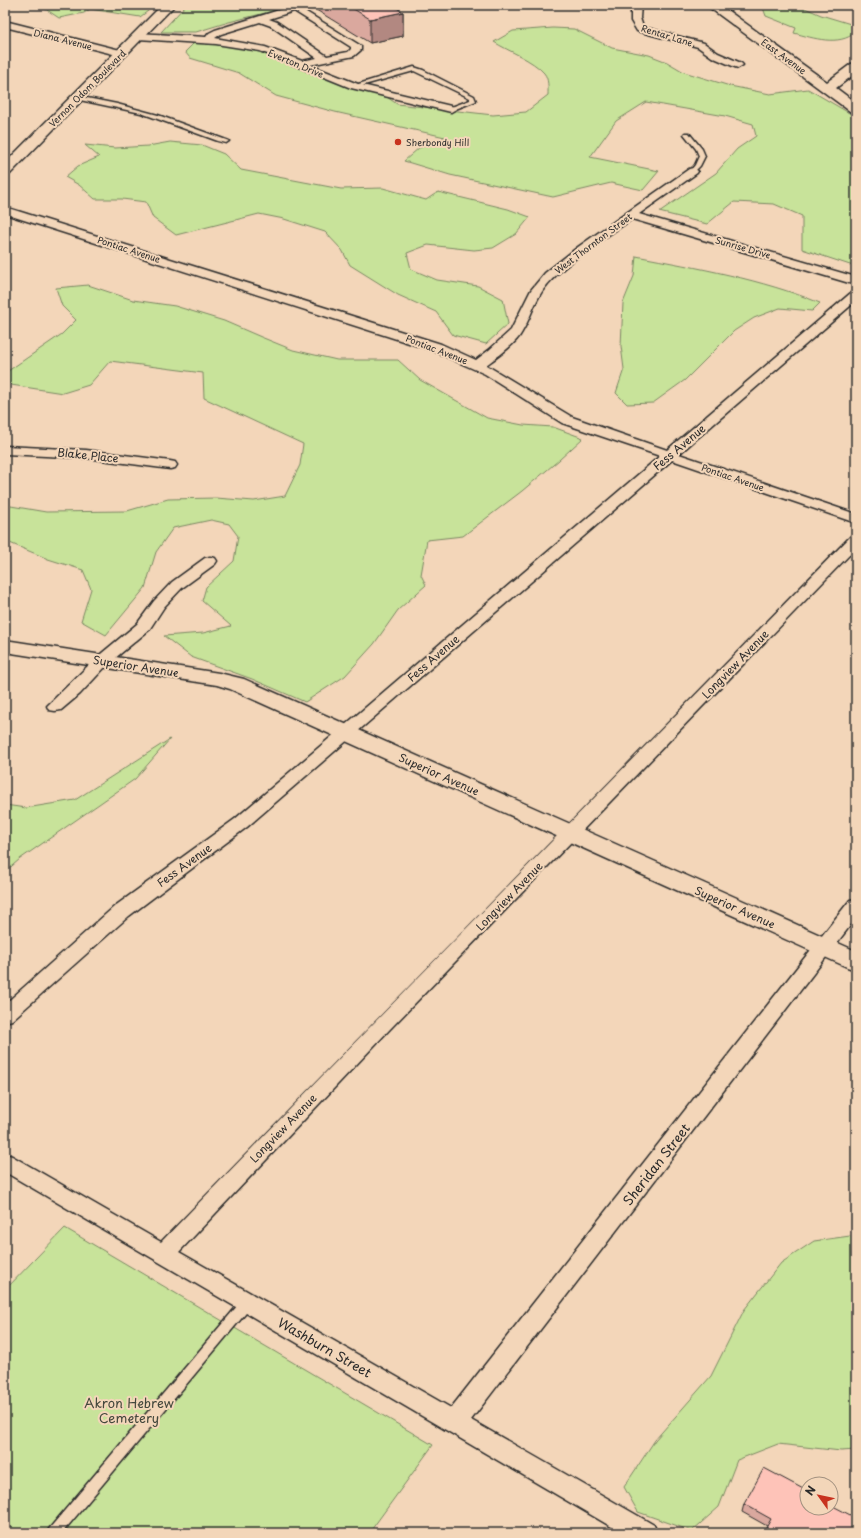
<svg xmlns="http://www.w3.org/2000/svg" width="861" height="1538" viewBox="0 0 861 1538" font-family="'Playpen Sans',sans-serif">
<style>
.green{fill:#c8e39a;stroke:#7a8762}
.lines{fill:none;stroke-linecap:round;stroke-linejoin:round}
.service-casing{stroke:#2b2b2b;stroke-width:3}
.minor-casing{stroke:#2b2b2b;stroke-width:3}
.tertiary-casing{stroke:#2b2b2b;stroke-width:3}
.secondary-casing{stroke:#2b2b2b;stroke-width:3}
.service{fill:#f3d6b9;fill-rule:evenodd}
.minor{fill:#f3d6b9;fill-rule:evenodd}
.tertiary{fill:#f3d6b9;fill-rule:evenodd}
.secondary{fill:#f3d6b9;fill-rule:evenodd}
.wall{fill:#daa89e;stroke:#2b2b2b}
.shaded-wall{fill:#b28881;stroke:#2b2b2b}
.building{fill:#fec3b8;stroke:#2b2b2b}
.poi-dot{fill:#c8321e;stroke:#f3d6b9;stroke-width:1.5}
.labels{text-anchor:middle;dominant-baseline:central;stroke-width:4;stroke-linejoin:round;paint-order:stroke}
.far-street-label{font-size:9px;fill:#2b2b2b;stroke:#f3d6b9}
.far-poi-label{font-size:9px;fill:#2b2b2b;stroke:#f3d6b9;text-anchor:start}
.street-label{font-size:11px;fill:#2b2b2b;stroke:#f3d6b9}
.near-street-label{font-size:13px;fill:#2b2b2b;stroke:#f3d6b9}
.near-park-label{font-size:13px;fill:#43473c;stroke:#f3d6b9}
</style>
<rect width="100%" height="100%" fill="#f3d6b9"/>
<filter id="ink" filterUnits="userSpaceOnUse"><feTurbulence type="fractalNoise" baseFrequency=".025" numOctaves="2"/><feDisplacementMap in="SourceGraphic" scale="8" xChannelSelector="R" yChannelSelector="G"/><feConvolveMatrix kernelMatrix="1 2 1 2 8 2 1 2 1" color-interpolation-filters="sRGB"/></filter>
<g filter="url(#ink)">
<!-- green -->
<g class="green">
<polygon points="36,5 150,5 148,11 140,17 90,9 84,13 59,18 41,6"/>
<polygon points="186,5 287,5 269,12 229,22 196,32 161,32"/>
<path d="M762,5h36l23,10 33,10 2,2v5c-17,15 -43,6 -62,1l2,-5 -30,-12z"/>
<path d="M553,28l21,1 38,19 37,7 18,7 17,10 46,14 40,8 38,-5 48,28v150l-54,-18v-33l-28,-12 -40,-2 -27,22 -48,-12 57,-39 21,-24 19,-13 -3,-12 -28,-8 -79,-14 -30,19 -26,36 69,14 -16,19 -32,-7 -58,14 -103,-22 -46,-14 15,-13 26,-11 -110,-25 -59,-16 -37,-23 -49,-15 -5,-6 9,-9c21,1 40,2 61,8 16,4 30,13 47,13l76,27 19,13 96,11 33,-3 22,-17c0,-7 1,-16 -4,-22 -11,-13 -36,-22 -50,-31l19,-11z"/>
<polygon points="170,142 202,145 224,154 241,170 341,189 383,188 426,200 438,192 508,209 530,217 516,234 493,248 474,250 428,245 407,253 411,269 437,280 478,286 503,299 508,324 486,344 453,335 436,312 398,295 350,265 342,250 325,232 284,219 259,214 176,235 153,218 146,202 122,199 95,199 79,185 65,177 78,166 99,157 85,145 115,148 148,146"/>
<path d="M636,256c62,12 125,23 184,47l-8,8 -32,-3 -26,10 -20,13 -49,49 -14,10 -18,13 -26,1 -11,-11 8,-24 -3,-23 2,-43 11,-27z"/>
<polygon points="88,285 133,300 175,306 224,321 261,337 293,350 337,360 398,360 420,380 487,418 523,425 553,427 583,438 559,460 522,491 463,536 427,540 421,575 426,585 398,610 374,644 345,676 305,702 252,679 191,657 164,636 203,633 231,626 202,601 206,587 234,561 238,536 229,524 211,520 173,528 156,552 145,588 106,635 81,621 91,589 83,570 48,559 5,541 5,505 46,512 127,511 168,499 216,498 254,501 285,496 300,465 303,444 204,398 203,373 110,361 89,385 63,393 11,385 5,378 5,373 62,334 76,320 62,306 56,288"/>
<polygon points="170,739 135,779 20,859 5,872 5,805 26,808 75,800"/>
<polygon points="65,1228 433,1445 369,1533 5,1533 5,1290"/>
<polygon points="850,1236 856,1239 856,1450 841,1451 778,1444 737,1460 719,1507 692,1531 638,1512 624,1487 655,1440 711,1376 744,1310 781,1263 814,1241"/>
</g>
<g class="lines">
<defs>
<g id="service">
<polygon points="298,5 304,5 297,9 293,9 293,7"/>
<polygon points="414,67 423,70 474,96 476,101 453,110 449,110 449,108 470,100 470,98 414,71 357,87 352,86"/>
<polygon points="77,96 117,104 158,115 229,141 226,143 218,141 141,113 75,99 74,98"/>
<polygon points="685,133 689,133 702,149 705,156 700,166 693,173 690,171 695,165 699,156 696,149 684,134"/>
<polygon points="247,1298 251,1299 253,1303 251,1307 62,1533 47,1533 49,1529 243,1299"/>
</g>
<g id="minor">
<path d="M295,5l66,41v4l-7,6 -44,9 48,19 97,23 1,2 -5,3 -100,-24 -91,-37 -44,-7 -78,-5 -5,-3 5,-3 68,4 3,-4 6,-3zM294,11l57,36v2l-3,3 -21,4 -50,-34 -8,-3zM260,22l11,4 46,32 -15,3 -37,-14 -50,-9 6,-4z"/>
<polygon points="631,5 641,5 640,18 643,27 704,43 718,53 741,63 743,65 738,68 735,67 712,57 698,47 637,31 631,21"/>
<polygon points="5,21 124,51 126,53 121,56 5,27"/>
<path d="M693,168l5,3 -1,2 -58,41 217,63v8l-224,-66c-27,19 -70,45 -89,71 -9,13 -13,29 -21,42 -6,12 -25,25 -36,33l86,52 95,33 185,-158 4,-1v10l-177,153 177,60v9l-184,-63 -425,367 -118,89 -117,104 -7,2v-18l110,-98 120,-87 425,-363 -98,-33 -77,-49 -54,-24 -426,-136v-7l436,137 35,16 13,-10 22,-20 20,-40 14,-17 33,-26 111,-78z"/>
<polygon points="5,446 86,450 170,461 175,462 177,465 175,468 170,469 86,458 5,454"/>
<path d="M856,535v13l-466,481 -211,223 272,156 399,-508 6,-1v19l-385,502 183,105 3,8h-35l-617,-361v-18l7,2 149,86c229,-237 460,-471 690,-706z"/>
<polygon points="210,557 215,558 217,561 215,564 182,588 164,607 149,630 108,664 80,694 61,710 55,711 49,710 47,706 96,658 137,624 154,601 172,582 205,558"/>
</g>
<polygon id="tertiary" points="5,640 219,673 244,679 856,951 856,970 847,967 230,689 217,685 5,652"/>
<g id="secondary">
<polygon points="162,5 175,5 10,174 5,175 5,163"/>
<polygon points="706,5 720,5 827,82 851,64 856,63 856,73 836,88 856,103 856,113 851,112"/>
</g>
</defs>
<!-- service casing -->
<use href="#service" class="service-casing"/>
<!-- minor casing -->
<use href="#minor" class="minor-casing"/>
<!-- tertiary casing -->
<use href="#tertiary" class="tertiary-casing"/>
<!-- secondary casing -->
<use href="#secondary" class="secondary-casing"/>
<!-- service -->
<use href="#service" class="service"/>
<!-- minor -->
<use href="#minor" class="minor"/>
<!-- tertiary -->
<use href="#tertiary" class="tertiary"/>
<!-- secondary -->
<use href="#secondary" class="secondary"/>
</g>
<!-- wall -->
<g class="wall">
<polygon points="313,5 392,5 403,12 403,36 370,43 313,8"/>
<polygon points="744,1504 856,1533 765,1533 767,1526 742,1512"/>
</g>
<!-- shaded-wall -->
<polygon class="shaded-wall" points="403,12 403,36 370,43 370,19"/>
<!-- building -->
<g class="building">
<polygon points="347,5 392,5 403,12 370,19"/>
<polygon points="764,1468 807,1491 807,1508 831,1508 831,1505 856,1518 856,1533 775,1533 766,1528 771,1519 744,1504"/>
</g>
</g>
<!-- markers -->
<circle class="poi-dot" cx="398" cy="142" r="4"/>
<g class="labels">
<!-- far-street labels -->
<g class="far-street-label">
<text transform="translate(667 35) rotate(17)">Rentar Lane</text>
<text transform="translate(63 39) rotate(14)">Diana Avenue</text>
<text transform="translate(784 56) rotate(36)">East Avenue</text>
<text transform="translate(296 63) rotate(23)">Everton Drive</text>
<text transform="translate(87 88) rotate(-45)">Vernon Odom Boulevard</text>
<text transform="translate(593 243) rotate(-37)">West Thornton Street</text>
<text transform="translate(743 247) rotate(16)">Sunrise Drive</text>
<text transform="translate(129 249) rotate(18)">Pontiac Avenue</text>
<text transform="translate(437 349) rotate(21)">Pontiac Avenue</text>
<text transform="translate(733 477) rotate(19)">Pontiac Avenue</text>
</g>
<!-- far-poi labels -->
<g class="far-poi-label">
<text x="406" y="142">Sherbondy Hill</text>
</g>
<!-- street labels -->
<g class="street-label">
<text transform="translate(679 447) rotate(-40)">Fess Avenue</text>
<text transform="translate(88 455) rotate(6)">Blake Place</text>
<text transform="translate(433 658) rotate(-41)">Fess Avenue</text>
<text transform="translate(735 664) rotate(-46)">Longview Avenue</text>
<text transform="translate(136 666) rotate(9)">Superior Avenue</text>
<text transform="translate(439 774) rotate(24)">Superior Avenue</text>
<text transform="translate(184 865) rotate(-36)">Fess Avenue</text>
<text transform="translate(509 896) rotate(-46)">Longview Avenue</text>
<text transform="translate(735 907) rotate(24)">Superior Avenue</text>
<text transform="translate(283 1128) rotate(-46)">Longview Avenue</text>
</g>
<!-- near-street labels -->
<g class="near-street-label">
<text transform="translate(656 1164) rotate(-52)">Sheridan Street</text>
<text transform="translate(325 1347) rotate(30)">Washburn Street</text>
</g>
<!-- near-park labels -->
<g class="near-park-label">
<text x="129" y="1402">Akron Hebrew<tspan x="129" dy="15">Cemetery</tspan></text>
</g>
</g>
<!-- margin -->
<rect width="861" height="1538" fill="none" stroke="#f3d6b9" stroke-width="20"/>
<rect x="10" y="10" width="841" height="1518" fill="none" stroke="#2b2b2b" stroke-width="1.5" filter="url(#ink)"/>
<!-- north arrow -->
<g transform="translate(819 1496) rotate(303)"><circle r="19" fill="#f3d6b9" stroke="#a39280"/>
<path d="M0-3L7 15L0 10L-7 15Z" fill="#c8321e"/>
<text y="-6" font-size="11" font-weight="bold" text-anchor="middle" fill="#2b2b2b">N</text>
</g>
</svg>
